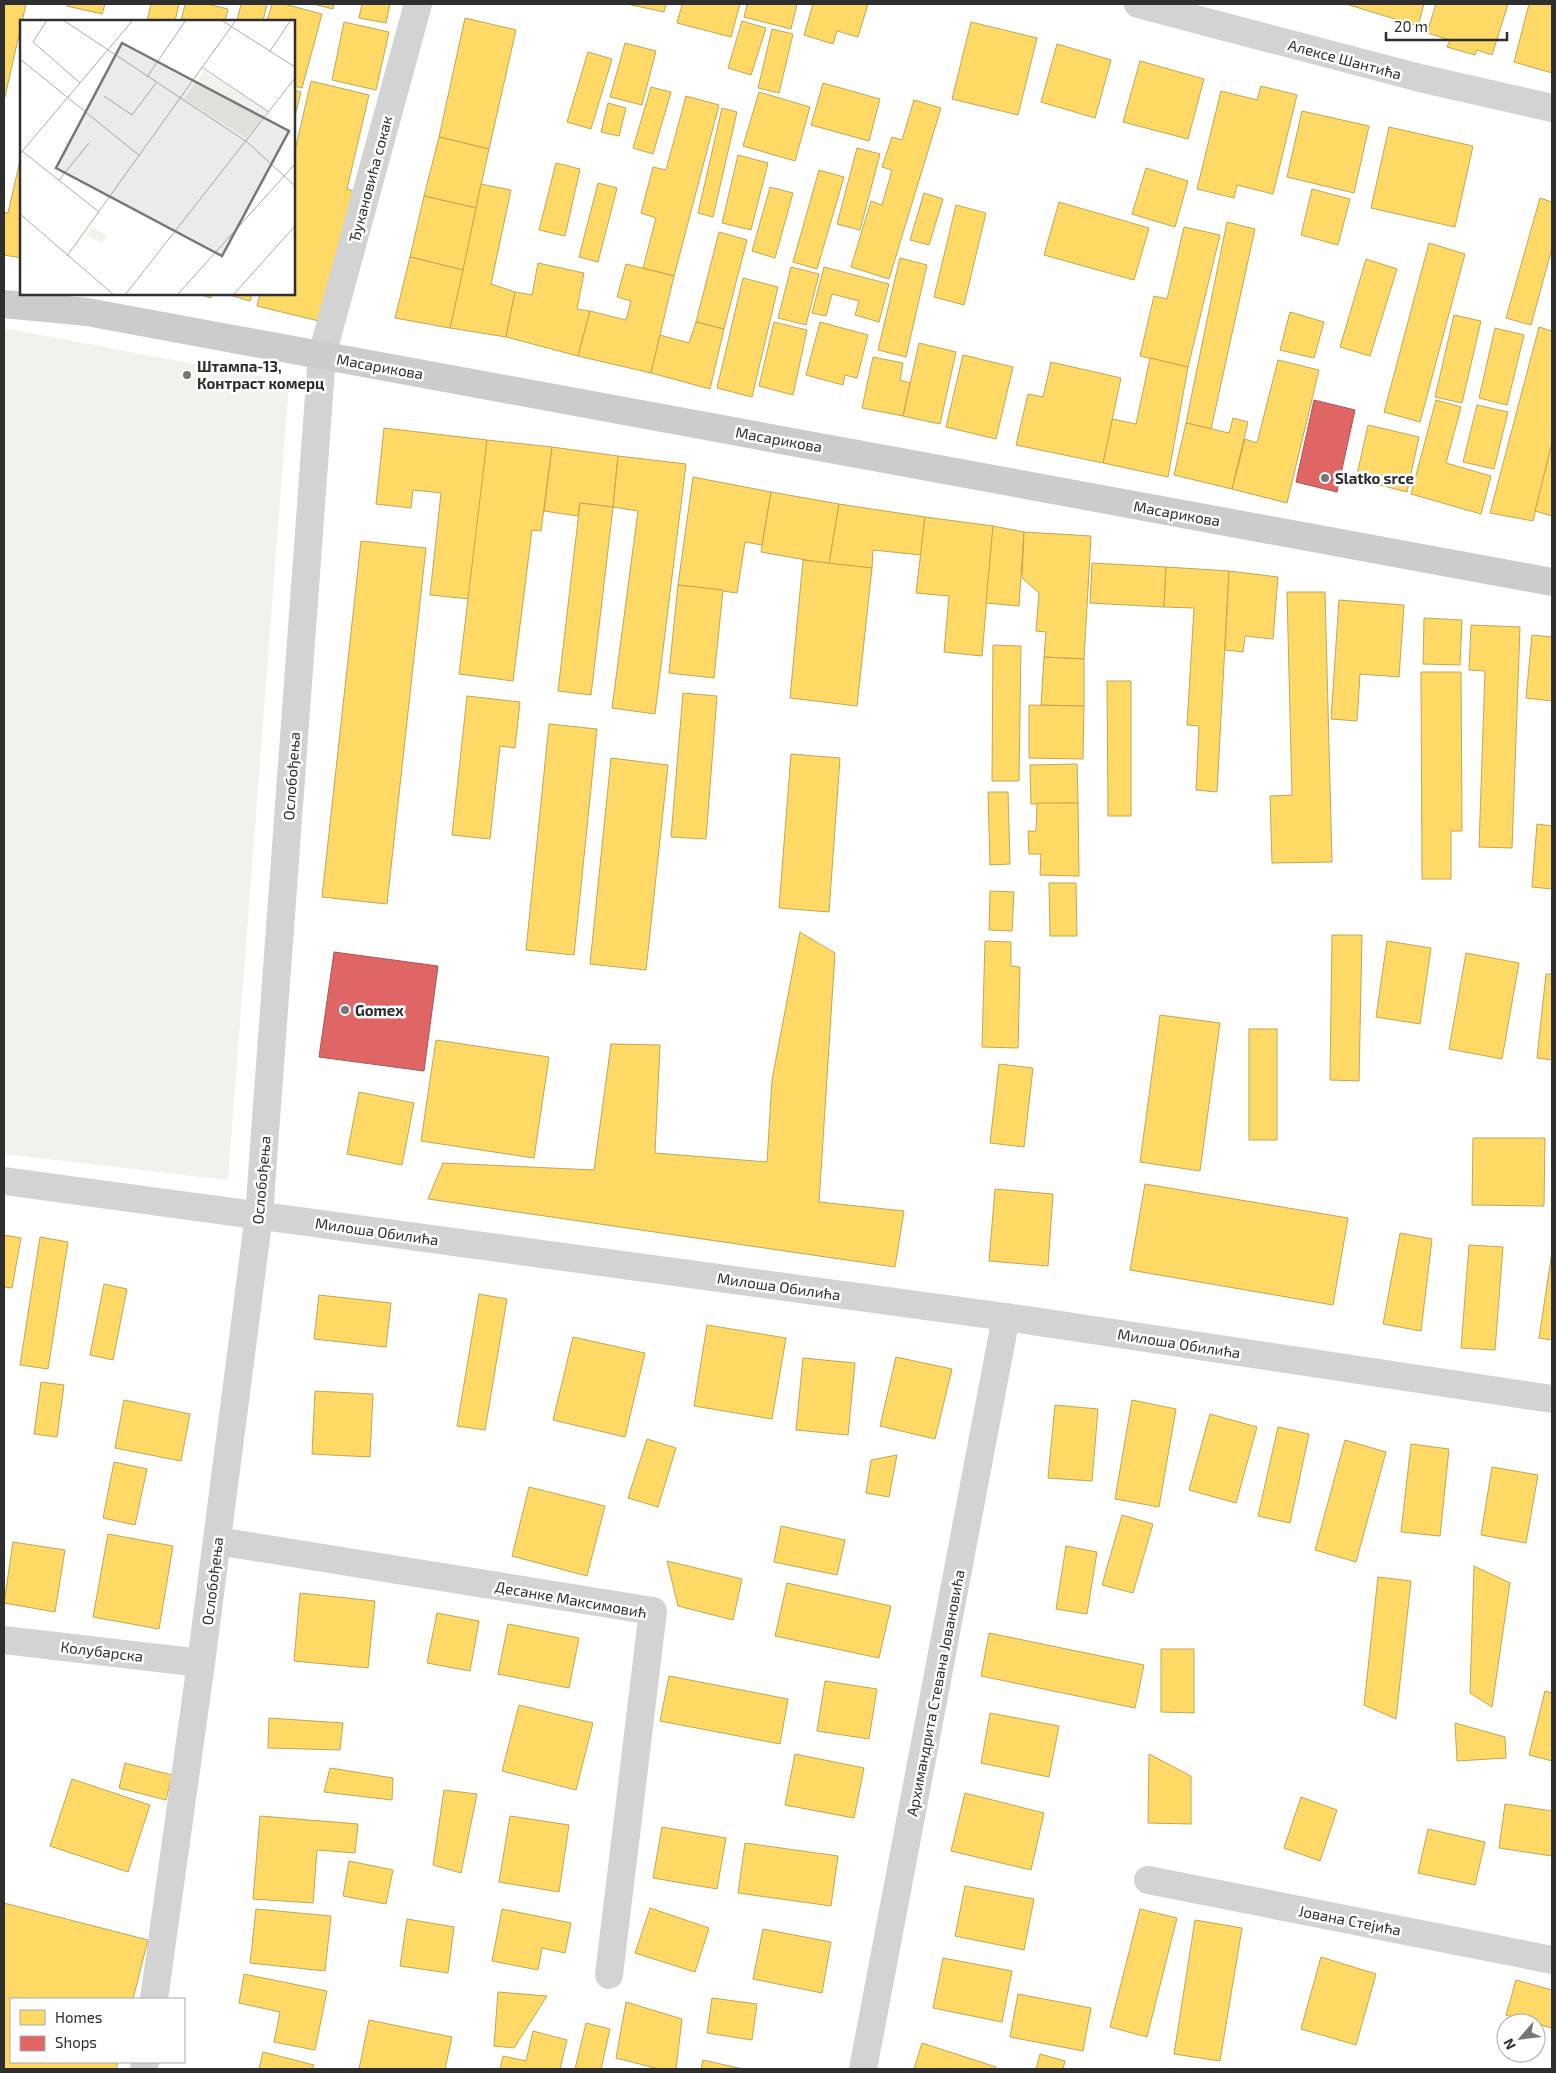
<svg xmlns="http://www.w3.org/2000/svg" width="1556" height="2073" viewBox="0 0 1556 2073" font-family="'Exo 2',sans-serif">
<style>
.green{fill:#f0f3ec}
.homes{fill:#ffd966;stroke:#c0a655}
.shops{fill:#e06666;stroke:#ab5555}
.lines{fill:none;stroke-linecap:round;stroke-linejoin:round}
.minor{stroke:#d3d3d3;stroke-width:28}
.secondary{stroke:#ccc;stroke-width:28}
.poi-dot{fill:#777;stroke:#fff;stroke-width:2}
.labels{text-anchor:middle;dominant-baseline:central;stroke-width:5;stroke-linejoin:round;paint-order:stroke}
.street-label{font-size:15px;fill:#2e2e2e;stroke:#fff}
.poi-label{font-size:15px;font-weight:bold;fill:#2e2e2e;stroke:#fff;text-anchor:start}
.inset-road{fill:none;stroke:#ababab;stroke-width:1}
.view{fill:#777;fill-opacity:0.15;stroke:#777;stroke-width:2.5}
.inset-edge{fill:none;stroke:#2e2e2e;stroke-width:2.5}
</style>
<rect width="100%" height="100%" fill="#fff"/>
<!-- green -->
<polygon class="green" points="4,328 289,382 228,1180 4,1154"/>
<!-- homes -->
<g class="homes">
<polygon points="4,4 26,4 4,101"/>
<polygon points="67,4 105,4 102,14 67,6"/>
<polygon points="151,4 179,4 175,21 147,21"/>
<polygon points="185,4 207,4 228,9 225,21 181,21"/>
<polygon points="241,4 267,4 263,21 237,21"/>
<polygon points="272,4 284,4 322,14 302,88 294,86 294,21 267,21"/>
<polygon points="313,4 334,4 333,9"/>
<polygon points="362,4 390,4 386,23 359,18"/>
<polygon points="627,4 666,4 664,12"/>
<polygon points="678,4 740,4 731,37 677,23 682,5"/>
<polygon points="747,4 797,4 791,29 744,17"/>
<polygon points="813,4 868,4 858,37 837,31 833,44 804,35"/>
<polygon points="1346,4 1424,4 1418,26"/>
<polygon points="1436,4 1508,4 1492,55 1477,50 1475,55 1447,47 1450,40 1427,33"/>
<polygon points="1529,4 1552,4 1552,73 1514,62"/>
<polygon points="465,18 516,30 489,149 439,137"/>
<polygon points="742,21 766,28 751,75 728,68"/>
<polygon points="344,22 389,32 376,90 332,80"/>
<polygon points="971,22 1037,38 1018,115 952,99"/>
<polygon points="772,29 793,34 779,93 758,88"/>
<polygon points="625,43 656,51 642,105 610,97"/>
<polygon points="1057,44 1111,60 1095,118 1041,102"/>
<polygon points="588,52 612,59 591,129 567,122"/>
<polygon points="1140,61 1204,79 1188,139 1123,122"/>
<polygon points="311,81 369,95 347,189 354,191 323,322 257,306 260,294 294,294 294,155"/>
<polygon points="823,83 880,99 869,141 811,125"/>
<polygon points="1261,86 1297,95 1273,194 1237,185 1234,198 1197,189 1221,91 1257,100"/>
<polygon points="651,87 671,92 653,154 633,148"/>
<polygon points="294,90 301,92 294,120"/>
<polygon points="759,92 810,107 795,161 743,146"/>
<polygon points="686,96 719,105 674,276 643,268 656,218 641,213 653,167 666,170"/>
<polygon points="914,100 941,108 889,279 851,267 871,201 882,205 892,170 882,167 892,137 902,140"/>
<polygon points="608,103 626,108 619,136 601,132"/>
<polygon points="722,108 737,112 713,217 698,213"/>
<polygon points="1302,111 1369,126 1354,193 1287,177"/>
<polygon points="1389,127 1473,146 1455,227 1371,208"/>
<polygon points="439,137 489,149 476,208 424,196"/>
<polygon points="857,148 880,154 860,230 837,224"/>
<polygon points="738,155 768,163 751,230 722,223"/>
<polygon points="21,156 21,258 4,255 4,212 8,213"/>
<polygon points="556,163 580,169 565,236 539,230"/>
<polygon points="1146,168 1188,181 1175,227 1132,214"/>
<polygon points="819,170 844,177 817,269 793,262"/>
<polygon points="598,183 617,188 598,262 579,257"/>
<polygon points="481,184 511,190 491,284 515,292 506,337 450,328"/>
<polygon points="770,187 793,193 775,258 752,251"/>
<polygon points="1312,189 1350,199 1338,245 1301,235"/>
<polygon points="924,193 943,199 929,245 910,240"/>
<polygon points="424,196 476,208 463,270 410,257"/>
<polygon points="1540,198 1552,202 1552,248 1531,325 1506,318"/>
<polygon points="1059,202 1149,228 1134,280 1044,255"/>
<polygon points="956,205 986,213 964,305 934,297"/>
<polygon points="1227,222 1255,229 1211,429 1186,423"/>
<polygon points="1184,227 1220,235 1188,367 1140,356 1154,296 1167,299"/>
<polygon points="719,232 747,240 724,329 696,322"/>
<polygon points="1429,243 1465,254 1420,422 1384,412"/>
<polygon points="410,257 463,270 450,328 395,318"/>
<polygon points="900,258 927,265 906,357 878,350"/>
<polygon points="1366,259 1397,269 1370,356 1340,347"/>
<polygon points="538,263 584,273 577,309 590,311 578,356 506,337 515,292 532,295"/>
<polygon points="626,264 674,276 651,373 578,356 590,311 626,320 631,301 617,297"/>
<polygon points="791,267 819,274 806,325 778,318"/>
<polygon points="824,267 889,284 879,322 855,315 859,301 832,294 826,316 812,313"/>
<polygon points="743,278 778,287 752,397 717,388"/>
<polygon points="198,294 212,294 211,298"/>
<polygon points="226,294 252,294 250,301"/>
<polygon points="1290,312 1324,322 1314,358 1280,350"/>
<polygon points="1454,315 1481,321 1462,403 1435,397"/>
<polygon points="696,322 724,329 710,389 651,373 660,335 689,343"/>
<polygon points="774,322 807,330 793,395 759,386"/>
<polygon points="820,322 868,335 857,378 845,375 843,385 806,375"/>
<polygon points="1539,327 1552,331 1552,443 1533,521 1490,513"/>
<polygon points="1495,328 1524,335 1507,405 1479,398"/>
<polygon points="919,343 956,352 940,424 903,416"/>
<polygon points="963,355 1013,367 996,439 946,427"/>
<polygon points="873,357 903,363 900,380 910,383 903,416 862,408"/>
<polygon points="1150,358 1188,367 1168,477 1103,463 1112,419 1136,424"/>
<polygon points="1278,360 1319,370 1287,503 1232,489 1245,439 1257,443"/>
<polygon points="1051,362 1121,378 1103,463 1016,445 1028,394 1043,397"/>
<polygon points="1436,400 1461,407 1446,463 1491,476 1481,514 1411,494"/>
<polygon points="1477,405 1508,412 1494,469 1463,462"/>
<polygon points="1233,418 1248,422 1232,489 1174,475 1186,423 1229,433"/>
<polygon points="1368,425 1419,437 1407,492 1356,479"/>
<polygon points="384,428 487,440 470,599 430,595 441,493 413,490 411,508 376,504"/>
<polygon points="487,440 552,447 541,531 532,530 513,681 459,674"/>
<polygon points="1552,443 1552,516 1535,511"/>
<polygon points="552,447 618,456 613,507 580,503 578,516 544,511"/>
<polygon points="618,456 686,464 655,714 612,708 638,511 613,507"/>
<polygon points="693,477 771,492 762,545 745,542 737,593 678,585"/>
<polygon points="771,492 839,504 829,564 761,552"/>
<polygon points="580,503 613,507 591,695 558,691"/>
<polygon points="839,504 925,517 921,555 873,550 872,568 829,564"/>
<polygon points="925,517 993,526 982,656 944,652 949,596 916,593"/>
<polygon points="993,526 1024,532 1019,606 986,603"/>
<polygon points="1024,532 1091,536 1084,659 1044,657 1046,632 1036,631 1039,593 1022,578"/>
<polygon points="361,541 426,548 387,904 322,897"/>
<polygon points="803,560 872,568 857,706 790,698"/>
<polygon points="1092,563 1166,567 1164,607 1090,603"/>
<polygon points="1166,567 1229,571 1217,792 1196,790 1199,726 1187,725 1194,608 1164,607"/>
<polygon points="1229,571 1278,577 1273,639 1245,636 1243,652 1225,650"/>
<polygon points="678,585 723,590 714,678 669,673"/>
<polygon points="1287,592 1325,592 1332,862 1272,863 1270,796 1292,795"/>
<polygon points="1339,600 1404,605 1399,677 1360,674 1357,721 1331,719"/>
<polygon points="1424,618 1462,620 1460,665 1423,664"/>
<polygon points="1471,625 1520,627 1512,848 1479,847 1485,671 1469,670"/>
<polygon points="1532,635 1552,637 1552,701 1526,698"/>
<polygon points="993,645 1021,646 1019,781 992,781"/>
<polygon points="1044,657 1084,659 1084,706 1041,705"/>
<polygon points="1421,672 1461,672 1462,831 1451,831 1451,879 1422,879"/>
<polygon points="1107,681 1131,681 1131,816 1108,816"/>
<polygon points="683,693 717,696 706,839 671,837"/>
<polygon points="467,696 520,702 515,748 500,746 490,839 452,835"/>
<polygon points="1029,705 1084,706 1083,759 1029,758"/>
<polygon points="549,724 597,729 574,955 526,950"/>
<polygon points="791,754 840,758 829,912 779,908"/>
<polygon points="611,758 668,765 646,970 590,964"/>
<polygon points="1077,764 1078,803 1031,804 1030,765"/>
<polygon points="988,792 1008,792 1010,864 990,865"/>
<polygon points="1037,803 1078,803 1079,876 1040,875 1041,854 1029,854 1028,831 1036,831"/>
<polygon points="1537,824 1552,826 1552,889 1532,887"/>
<polygon points="1049,883 1076,883 1077,936 1050,936"/>
<polygon points="990,891 1014,892 1012,931 989,930"/>
<polygon points="800,932 835,953 819,1202 904,1211 895,1267 428,1199 443,1163 594,1170 611,1044 660,1045 655,1153 767,1162 772,1080"/>
<polygon points="1332,935 1362,935 1359,1081 1330,1080"/>
<polygon points="985,941 1011,942 1011,966 1020,967 1018,1048 982,1047"/>
<polygon points="1387,941 1431,948 1420,1024 1376,1017"/>
<polygon points="1466,953 1519,963 1502,1059 1449,1049"/>
<polygon points="1546,974 1552,974 1552,1060 1537,1058"/>
<polygon points="1160,1015 1220,1023 1200,1171 1140,1162"/>
<rect x="1249" y="1029" width="28" height="111"/>
<polygon points="436,1040 549,1057 534,1158 421,1141"/>
<polygon points="999,1064 1033,1068 1024,1147 990,1143"/>
<polygon points="359,1092 414,1103 402,1165 347,1154"/>
<polygon points="1473,1138 1545,1138 1544,1206 1472,1205"/>
<polygon points="1145,1184 1348,1218 1333,1305 1130,1270"/>
<polygon points="995,1189 1053,1194 1048,1266 989,1261"/>
<polygon points="1400,1233 1432,1239 1421,1331 1383,1324"/>
<polygon points="4,1235 21,1238 12,1288 4,1287"/>
<polygon points="40,1237 68,1242 48,1369 20,1365"/>
<polygon points="1469,1245 1503,1247 1495,1350 1461,1348"/>
<polygon points="1552,1252 1552,1340 1539,1338"/>
<polygon points="104,1284 127,1289 113,1360 90,1355"/>
<polygon points="479,1294 507,1299 485,1430 457,1426"/>
<polygon points="319,1295 391,1303 386,1347 314,1339"/>
<polygon points="707,1325 786,1338 772,1419 694,1406"/>
<polygon points="573,1337 645,1353 625,1437 553,1420"/>
<polygon points="896,1357 952,1369 935,1439 880,1426"/>
<polygon points="803,1358 855,1363 848,1435 796,1430"/>
<polygon points="41,1382 64,1385 57,1437 34,1434"/>
<polygon points="315,1391 373,1394 370,1457 312,1454"/>
<polygon points="124,1400 190,1414 181,1461 115,1448"/>
<polygon points="1132,1400 1176,1409 1159,1507 1115,1499"/>
<polygon points="1055,1405 1098,1409 1092,1481 1048,1478"/>
<polygon points="1210,1414 1257,1427 1236,1503 1189,1490"/>
<polygon points="1278,1427 1309,1434 1290,1523 1258,1516"/>
<polygon points="647,1439 676,1448 658,1507 628,1498"/>
<polygon points="1345,1440 1386,1452 1356,1562 1315,1550"/>
<polygon points="1411,1444 1449,1449 1440,1536 1401,1532"/>
<polygon points="897,1455 889,1497 866,1493 871,1460"/>
<polygon points="114,1462 147,1469 135,1525 103,1518"/>
<polygon points="1492,1467 1538,1475 1526,1543 1481,1535"/>
<polygon points="529,1487 605,1506 587,1576 512,1556"/>
<polygon points="1122,1515 1153,1524 1133,1593 1102,1585"/>
<polygon points="781,1526 845,1540 837,1575 774,1562"/>
<polygon points="108,1534 173,1546 159,1629 93,1617"/>
<polygon points="13,1542 65,1550 55,1612 4,1603"/>
<polygon points="1066,1546 1097,1552 1087,1614 1056,1609"/>
<polygon points="667,1561 742,1579 733,1620 678,1606"/>
<polygon points="1474,1566 1510,1583 1492,1707 1470,1693"/>
<polygon points="1378,1577 1411,1581 1396,1719 1364,1705"/>
<polygon points="787,1583 891,1606 879,1658 775,1636"/>
<polygon points="300,1593 375,1601 368,1668 294,1661"/>
<polygon points="437,1613 479,1621 470,1671 427,1663"/>
<polygon points="508,1624 579,1638 569,1688 498,1674"/>
<polygon points="989,1633 1144,1665 1135,1708 981,1676"/>
<polygon points="1161,1649 1194,1649 1194,1713 1161,1712"/>
<polygon points="669,1676 788,1699 780,1744 660,1721"/>
<polygon points="825,1681 877,1689 869,1739 817,1731"/>
<polygon points="1545,1691 1552,1693 1552,1761 1529,1755"/>
<polygon points="519,1705 593,1723 576,1790 502,1771"/>
<polygon points="990,1713 1059,1726 1049,1777 981,1763"/>
<polygon points="269,1718 343,1723 340,1750 268,1748"/>
<polygon points="1455,1723 1505,1737 1506,1758 1457,1761"/>
<polygon points="795,1754 864,1768 854,1818 785,1805"/>
<polygon points="1149,1754 1191,1776 1191,1824 1148,1823"/>
<polygon points="125,1763 172,1775 166,1800 119,1788"/>
<polygon points="330,1768 393,1778 392,1800 324,1792"/>
<polygon points="72,1779 150,1805 128,1872 50,1846"/>
<polygon points="444,1790 477,1794 461,1873 433,1865"/>
<polygon points="965,1793 1044,1813 1031,1870 951,1851"/>
<polygon points="1301,1797 1337,1810 1320,1861 1284,1848"/>
<polygon points="1505,1804 1552,1811 1552,1856 1499,1848"/>
<polygon points="260,1816 358,1824 355,1853 317,1850 313,1903 253,1899"/>
<polygon points="510,1816 569,1825 559,1892 499,1882"/>
<polygon points="662,1827 726,1838 717,1889 653,1878"/>
<polygon points="1428,1829 1485,1842 1475,1885 1418,1873"/>
<polygon points="745,1843 838,1856 831,1906 738,1893"/>
<polygon points="349,1861 393,1870 386,1904 343,1896"/>
<polygon points="965,1886 1034,1899 1024,1950 955,1936"/>
<polygon points="4,1903 148,1940 133,1999 11,1999 11,2062 118,2062 116,2069 4,2069"/>
<polygon points="650,1908 709,1928 695,1972 635,1953"/>
<polygon points="256,1909 331,1916 325,1971 250,1963"/>
<polygon points="502,1909 571,1923 565,1953 542,1948 538,1970 492,1961"/>
<polygon points="1140,1909 1177,1918 1147,2037 1110,2027"/>
<polygon points="407,1919 454,1927 448,1973 400,1966"/>
<polygon points="1195,1920 1242,1928 1220,2061 1174,2054"/>
<polygon points="763,1929 831,1942 822,1993 753,1979"/>
<polygon points="1321,1957 1376,1974 1356,2045 1301,2029"/>
<polygon points="943,1958 1012,1971 1002,2022 933,2008"/>
<polygon points="244,1974 327,1991 315,2050 274,2042 280,2012 239,2003"/>
<polygon points="1516,1980 1552,1990 1552,2028 1506,2015"/>
<polygon points="498,1992 547,1996 514,2048 494,2046"/>
<polygon points="1018,1994 1091,2008 1083,2051 1010,2037"/>
<polygon points="712,1998 757,2004 752,2040 707,2033"/>
<polygon points="626,2002 682,2019 676,2069 659,2069 616,2058"/>
<polygon points="369,2020 452,2037 445,2069 359,2069"/>
<polygon points="586,2023 610,2029 601,2069 575,2069"/>
<polygon points="533,2031 567,2040 560,2069 500,2069 503,2056 526,2061"/>
<polygon points="922,2043 996,2067 995,2069 914,2069"/>
<polygon points="263,2052 314,2065 312,2069 259,2069"/>
<polygon points="1040,2054 1065,2061 1063,2069 1036,2069"/>
<polygon points="703,2060 743,2069 701,2069"/>
</g>
<!-- shops -->
<g class="shops">
<polygon points="1314,400 1355,410 1337,492 1296,482"/>
<polygon points="334,952 438,966 424,1071 319,1057"/>
</g>
<g class="lines">
<!-- minor -->
<g class="minor">
<polyline points="1138,4 1420,78 1552,108"/>
<polyline points="4,1181 1006,1317 1552,1399"/>
<polyline points="217,1541 653,1611 609,1975"/>
<polyline points="4,1640 201,1663"/>
<polyline points="1148,1880 1552,1960"/>
<polyline points="154,1999 201,1663 259,1215 322,355 418,4"/>
<polyline points="144,2069 145,2062"/>
<polyline points="863,2069 1006,1317"/>
</g>
<!-- secondary -->
<polyline class="secondary" points="4,304 87,312 1552,582"/>
</g>
<!-- markers -->
<g class="poi-dot">
<circle cx="187" cy="375" r="5"/>
<circle cx="1325" cy="478" r="5"/>
<circle cx="345" cy="1010" r="5"/>
</g>
<g class="labels">
<!-- street labels -->
<g class="street-label">
<text transform="translate(1345 59) rotate(15)">Алексе Шантића</text>
<text transform="translate(370 179) rotate(-75)">Ђукановића сокак</text>
<text transform="translate(380 366) rotate(10)">Масарикова</text>
<text transform="translate(779 439) rotate(10)">Масарикова</text>
<text transform="translate(1177 513) rotate(10)">Масарикова</text>
<text transform="translate(291 776) rotate(-86)">Ослобођења</text>
<text transform="translate(261 1180) rotate(-85)">Ослобођења</text>
<text transform="translate(377 1231) rotate(8)">Милоша Обилића</text>
<text transform="translate(779 1286) rotate(8)">Милоша Обилића</text>
<text transform="translate(1179 1343) rotate(9)">Милоша Обилића</text>
<text transform="translate(212 1581) rotate(-83)">Ослобођења</text>
<text transform="translate(571 1599) rotate(10)">Десанке Максимовић</text>
<text transform="translate(102 1651) rotate(7)">Колубарска</text>
<text transform="translate(935 1693) rotate(-79)">Архимандрита Стевана Јовановића</text>
<text transform="translate(1350 1920) rotate(11)">Јована Стејића</text>
</g>
<!-- poi labels -->
<g class="poi-label">
<text x="197" y="366">Штампа-13,<tspan x="197" dy="17">Контраст комерц</tspan></text>
<text x="1335" y="478">Slatko srce</text>
<text x="355" y="1010">Gomex</text>
</g>
</g>
<!-- overview -->
<g transform="translate(20 20)">
<rect width="275" height="275" fill="#fff"/>
<path d="M184,51l64,40 -22,27 -62,-39zM72,207l15,9 -5,8 -15,-9z" fill="#f0f3ec"/>
<path class="inset-road" d="M27,0l-14,22 47,41M43,0l184,122 48,44M201,0l74,47M250,31l21,-31M0,39l120,97M183,48l66,44M127,57l39,-57M84,76l28,19 24,-32M2,131l77,61M0,134l113,-134M39,160l30,-37M0,194l94,81M47,236l169,-236M105,275l170,-217M157,275l118,-131M213,275l62,-69"/>
<path class="view" d="M102,23l167,88 -67,125 -166,-88z"/>
<rect width="275" height="275" class="inset-edge"/>
</g>
<!-- border -->
<rect width="1556" height="2073" fill="none" stroke="#2e2e2e" stroke-width="10"/>
<!-- legend -->
<rect x="10" y="1998" width="175" height="65" fill="#ffffff" stroke="#ababab"/>
<rect x="20" y="2010" width="25" height="15" fill="#ffd966" stroke="#ababab"/>
<text x="55" y="2023" font-size="15" fill="#2e2e2e">Homes</text>
<rect x="20" y="2036" width="25" height="15" fill="#e06666" stroke="#ababab"/>
<text x="55" y="2048" font-size="15" fill="#2e2e2e">Shops</text>
<!-- north arrow -->
<g transform="translate(1521 2038) rotate(242)"><circle r="24" fill="#ffffff" stroke="#ababab"/>
<path d="M0-4L9 19L0 12L-9 19Z" fill="#777777"/>
<text y="-8" font-size="14" font-weight="bold" text-anchor="middle" fill="#2e2e2e">N</text>
</g>
<!-- scale -->
<path d="M1386 32v8h121v-8" fill="none" stroke="#2e2e2e" stroke-width="2.5"/>
<text x="1394" y="32" font-size="15" fill="#2e2e2e" stroke="#ffffff" stroke-width="4" paint-order="stroke">20 m</text>
</svg>
